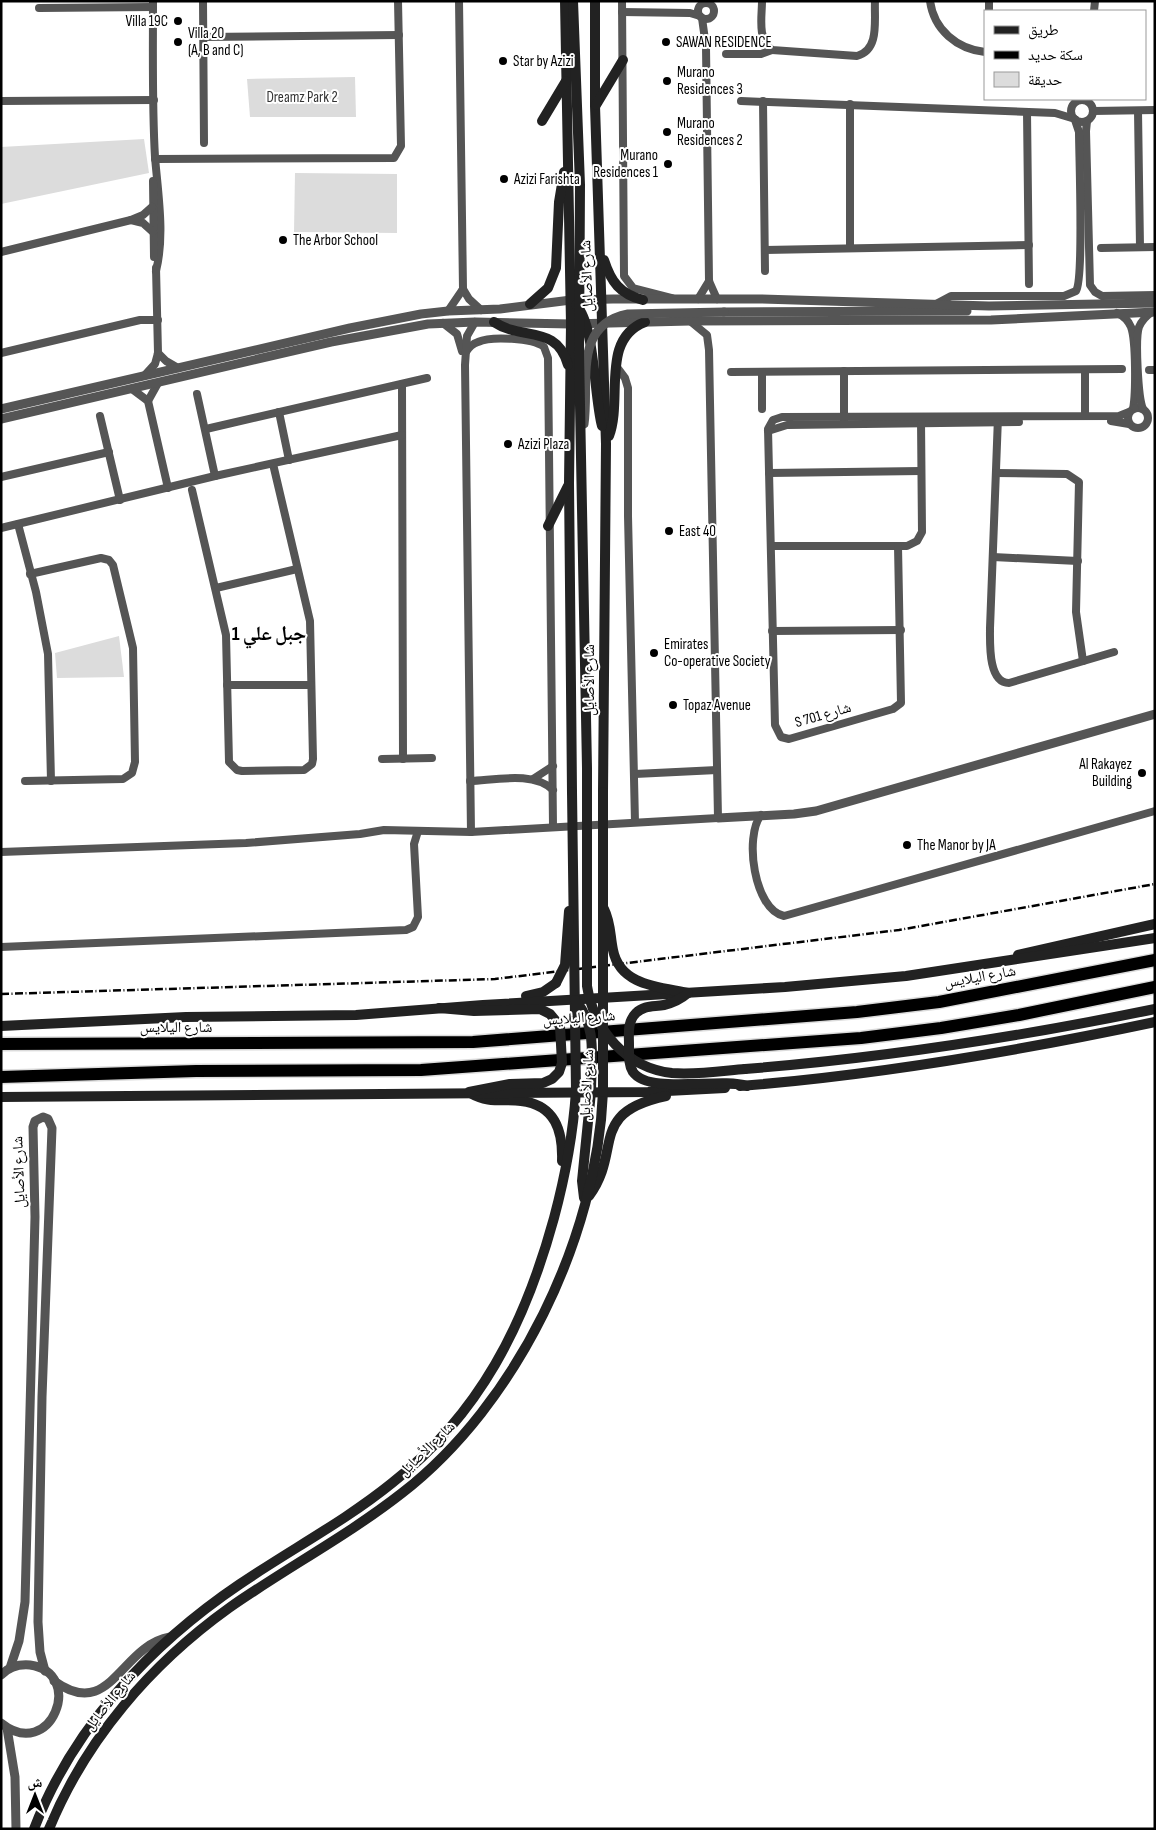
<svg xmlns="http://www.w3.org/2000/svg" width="1156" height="1830" viewBox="0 0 1156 1830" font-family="'Sofia Sans Condensed','Noto Naskh Arabic',sans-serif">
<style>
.green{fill:#dcdcdc}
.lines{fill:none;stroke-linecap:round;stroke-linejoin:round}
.trunk-casing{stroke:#dbdbdb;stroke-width:15}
.minor{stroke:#555;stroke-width:8}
.tertiary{stroke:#555;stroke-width:9}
.secondary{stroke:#222;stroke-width:10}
.trunk{stroke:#000;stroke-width:12}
.rail{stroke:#000;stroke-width:2.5;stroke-dasharray:8 2.5 1 2.5;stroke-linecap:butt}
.tertiary-bridge{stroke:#555;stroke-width:9}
.secondary-bridge{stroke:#222;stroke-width:10}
.poi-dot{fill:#000;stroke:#fff;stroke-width:2}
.labels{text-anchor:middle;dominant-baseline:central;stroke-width:4;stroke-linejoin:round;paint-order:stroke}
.poi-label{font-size:15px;fill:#000;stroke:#fff;text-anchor:start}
.park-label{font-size:15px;fill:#333;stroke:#fff}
.street-label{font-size:15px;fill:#000;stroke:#fff}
.district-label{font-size:20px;font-weight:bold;fill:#000;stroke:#fff}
</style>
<rect width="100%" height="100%" fill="#fff"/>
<!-- green -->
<g class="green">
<polygon points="355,77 356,117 250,117 247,79"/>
<polygon points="144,139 149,173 1,204 1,147"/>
<polygon points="295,173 397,174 397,233 294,232"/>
<polygon points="119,636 124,677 57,678 55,653"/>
</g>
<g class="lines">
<defs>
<g id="trunk">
<polyline points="1,1044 473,1042 857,1012 939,1002 1155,960"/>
<polyline points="1,1077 196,1071 421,1070 861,1038 941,1028 1019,1015 1155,987"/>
</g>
</defs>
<!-- trunk casing -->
<use href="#trunk" class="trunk-casing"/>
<!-- minor -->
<g class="minor">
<path d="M153,1c0,52 -1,105 2,156 3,37 10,78 1,114"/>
<polyline points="203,1 204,143"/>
<polyline points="622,1 624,276 633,288 672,298"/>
<path d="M762,1c0,16 -5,38 10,49l85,6c23,-6 17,-36 18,-55"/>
<path d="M930,1c4,29 27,48 55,51"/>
<circle cx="706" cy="11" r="8"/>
<polyline points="39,8 153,7"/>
<polyline points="989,11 989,1"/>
<polyline points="1094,11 1095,1"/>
<polyline points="622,12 690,13 700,16"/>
<polyline points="702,18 706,47 709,281 717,299"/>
<polyline points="203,37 399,35"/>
<polyline points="726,54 761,54 772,50"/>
<circle cx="1082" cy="111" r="11"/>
<polyline points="1,101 154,100"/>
<polyline points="741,101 1055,113 1075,119"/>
<polyline points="763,101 765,271"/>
<polyline points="850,104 850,248"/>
<polyline points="1093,111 1155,110"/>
<polyline points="1138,111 1140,247"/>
<polyline points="1027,112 1029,284"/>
<polyline points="1087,121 1086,131 1090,285 1095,292 1102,296 1155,295"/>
<polyline points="155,159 394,158 401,146 398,1"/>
<polyline points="153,181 154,257"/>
<polyline points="131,220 143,223 153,232"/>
<polyline points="1101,248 1155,247"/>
<polyline points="765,250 1029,245"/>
<polyline points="1,252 131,220 143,215 152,207"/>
<polyline points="463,289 469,299 481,310"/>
<polyline points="698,299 709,281"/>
<path d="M936,304l15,-8h113l12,-5c8,-12 3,-136 3,-159l-4,-12"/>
<polyline points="448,311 463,289 459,1"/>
<path d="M1117,313c7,3 11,7 14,14 5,13 5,67 2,82"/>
<polyline points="443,323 457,334 462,351"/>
<path d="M466,352c3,-5 6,-8 12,-10 13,-6 55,-4 66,5l4,11 5,468"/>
<polyline points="1,353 140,320 158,320"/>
<polyline points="158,353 166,361 178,368"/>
<polyline points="616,366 625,378 628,388 628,516 635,822"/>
<polyline points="1085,370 1085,416"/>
<polyline points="1149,370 1155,370"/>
<polyline points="731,372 1122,369"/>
<polyline points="762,372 762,409"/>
<polyline points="145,375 155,364 158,353 156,268"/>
<polyline points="402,384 403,759"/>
<polyline points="132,389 148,401 168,488"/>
<polyline points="197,394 215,476"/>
<polyline points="148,401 158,383"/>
<circle cx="1138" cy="418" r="10"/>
<path d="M1143,409c-5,-11 -8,-71 -4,-82 3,-7 7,-11 13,-15"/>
<polyline points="279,412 289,460"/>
<polyline points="100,416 120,500"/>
<path d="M998,417l-8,211c0,15 -2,55 19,55l105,-31"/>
<polyline points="1111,421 1129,424"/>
<polyline points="844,422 844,371"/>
<polyline points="206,429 427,378"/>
<polyline points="768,431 787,425 1019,422"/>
<polyline points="769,473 921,471"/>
<polyline points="996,473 1067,474 1079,482 1076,612 1083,661"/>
<polyline points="1,477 109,452"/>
<polyline points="192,490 226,635 229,762 237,770 242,771 304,770 312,764 313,759 310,621 273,464"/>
<polyline points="18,524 36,592 48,654 51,781"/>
<polyline points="1,528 215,476 402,435"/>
<polyline points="771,546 907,546 917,541 922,532 921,420"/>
<polyline points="898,546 901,703 893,709 789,739 781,737 775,725 768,429 773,420 782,417 1119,416 1129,412"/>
<polyline points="993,557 1078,561"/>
<polyline points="216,588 297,569"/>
<polyline points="772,631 901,630"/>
<polyline points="227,685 311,685"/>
<polyline points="382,759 432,758"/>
<polyline points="635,774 717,770"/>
<polyline points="533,779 553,766"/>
<polyline points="25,781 123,779 132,773 135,762 133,648 113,565 109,560 101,558 30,574"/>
<path d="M470,781c25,-1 64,-10 83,9"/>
<path d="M761,815c-17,21 -7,95 23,101l371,-105"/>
<polyline points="471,832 465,365 467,336 475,322"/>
<polyline points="1,852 246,843 360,834 384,830 471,832 718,818 709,350 707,335 690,321"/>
<polyline points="1,947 406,930 413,927 418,917 414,844 418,831"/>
</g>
<!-- tertiary -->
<g class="tertiary">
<polyline points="724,312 967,311"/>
<polyline points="1,409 350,328 421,314 448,311 500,309 571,300 613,299 761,299 989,306 1155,303"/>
<polyline points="1,419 331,342 428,324 475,322 571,324 690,321 991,320 1155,312"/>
<polyline points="718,818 794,814 816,811 1155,714"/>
<polyline points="10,1668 19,1641 25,1602 35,1217 33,1127 35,1121 43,1117 48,1119 52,1128 42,1397 38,1622 40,1652 45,1671"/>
<path d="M1,1675c8,-8 18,-11 29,-10 56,8 21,98 -29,58"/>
<path d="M54,1681c57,41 66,-35 116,-44"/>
<polyline points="7,1728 15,1777 16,1829"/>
</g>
<!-- secondary -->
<g class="secondary">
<polyline points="565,1 571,324 569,483 572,792"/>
<polyline points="595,1 595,106 606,444 603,792"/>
<polyline points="596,105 623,60"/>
<polyline points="542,121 566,81"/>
<path d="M604,260c7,22 16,34 39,40"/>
<polyline points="530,304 548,288 556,268 559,202 564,172"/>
<path d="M576,305c19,19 18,92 26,121"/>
<path d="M494,322c28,19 63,2 74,43"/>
<path d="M609,436c14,-37 -9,-97 36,-114"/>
<polyline points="548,526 568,486"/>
<polyline points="1018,955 1155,924"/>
<polyline points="526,996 543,992 556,983"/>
<polyline points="1,1026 186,1017 356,1015 483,1005 785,987 906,976 1155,938"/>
<path d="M745,1069c138,-11 274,-32 410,-60"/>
<path d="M740,1086c139,-11 278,-35 415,-64"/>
<path d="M472,1094c15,9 32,5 49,7 35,4 42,31 41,60"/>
<polyline points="1,1097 648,1092 725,1088"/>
<path d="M589,1196c34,-46 -2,-83 77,-100"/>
<polyline points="584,1198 582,1181 591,1092"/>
<path d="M34,1829c39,-102 117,-185 206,-245 50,-34 105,-63 152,-101 88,-69 133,-159 162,-265 11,-41 19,-83 22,-127"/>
<path d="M49,1829c37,-90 102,-165 180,-221 57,-40 118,-72 173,-115 115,-89 195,-255 201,-401"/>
</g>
<!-- trunk -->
<use href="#trunk" class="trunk"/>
<!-- rail -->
<polyline class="rail" points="1,994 495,979 899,930 1155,884"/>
<!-- tertiary-bridge -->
<path class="tertiary-bridge" d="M584,424c6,-41 -12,-99 44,-110l96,-2"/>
<!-- secondary-bridge -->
<g class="secondary-bridge">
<path d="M573,1l7,184 -1,168 8,415v218c7,44 39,82 85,87 24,2 50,-2 73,-4"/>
<polyline points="572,792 576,1091"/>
<path d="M604,909c7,14 6,27 9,41 7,36 47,37 75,43"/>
<polyline points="556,983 565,965 569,911"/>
<path d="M688,993c-7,6 -15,10 -24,12 -10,2 -20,0 -28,8 -9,9 -7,21 -7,32 0,9 -1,19 4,27 16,23 87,5 114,14"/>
<path d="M575,1000c23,26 16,59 16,92"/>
<polyline points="439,1008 474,1011 540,1009 550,1014 560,1026 562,1063 559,1072 552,1079 543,1083 510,1084 469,1092"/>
<polyline points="603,1092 603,792"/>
</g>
</g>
<!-- markers -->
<g class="poi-dot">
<circle cx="178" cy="21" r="5"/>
<circle cx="178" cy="42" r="5"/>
<circle cx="666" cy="42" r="5"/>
<circle cx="503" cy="61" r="5"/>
<circle cx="667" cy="81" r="5"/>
<circle cx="667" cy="132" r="5"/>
<circle cx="668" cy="164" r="5"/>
<circle cx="504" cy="179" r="5"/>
<circle cx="283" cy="240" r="5"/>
<circle cx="508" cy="444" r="5"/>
<circle cx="669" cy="531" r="5"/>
<circle cx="654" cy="653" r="5"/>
<circle cx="673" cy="705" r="5"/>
<circle cx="1142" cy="773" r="5"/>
<circle cx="907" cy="845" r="5"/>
</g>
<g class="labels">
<!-- poi labels -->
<g class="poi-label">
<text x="168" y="21" text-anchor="end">Villa 19C</text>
<text x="188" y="33">Villa 20<tspan x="188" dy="17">(A, B and C)</tspan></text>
<text x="676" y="42">SAWAN RESIDENCE</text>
<text x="513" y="61">Star by Azizi</text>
<text x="677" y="72">Murano<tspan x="677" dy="17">Residences 3</tspan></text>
<text x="677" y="123">Murano<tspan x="677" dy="17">Residences 2</tspan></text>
<text x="658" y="155" text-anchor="end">Murano<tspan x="658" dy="17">Residences 1</tspan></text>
<text x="514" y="179">Azizi Farishta</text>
<text x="293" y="240">The Arbor School</text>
<text x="518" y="444">Azizi Plaza</text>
<text x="679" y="531">East 40</text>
<text x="664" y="644">Emirates<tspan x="664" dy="17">Co-operative Society</tspan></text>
<text x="683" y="705">Topaz Avenue</text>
<text x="1132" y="764" text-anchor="end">Al Rakayez<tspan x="1132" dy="17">Building</tspan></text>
<text x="917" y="845">The Manor by JA</text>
</g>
<!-- park labels -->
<g class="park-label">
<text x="302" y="97">Dreamz Park 2</text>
</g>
<!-- street labels -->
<g class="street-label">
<text transform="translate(587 276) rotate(-92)">شارع الأصايل</text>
<text transform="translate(589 680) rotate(-90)">شارع الأصايل</text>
<text transform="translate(823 715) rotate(-16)">S 701 شارع</text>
<text transform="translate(980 977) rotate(-10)">شارع اليلايس</text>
<text transform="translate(579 1018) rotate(-4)">شارع اليلايس</text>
<text x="176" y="1027">شارع اليلايس</text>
<text transform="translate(587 1085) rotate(-87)">شارع الأصايل</text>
<text transform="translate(19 1172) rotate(-92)">شارع الأصايل</text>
<text transform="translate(427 1449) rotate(-44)">شارع الأصايل</text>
<text transform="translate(110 1701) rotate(-51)">شارع الأصايل</text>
</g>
<!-- district labels -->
<g class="district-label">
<text x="269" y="634">جبل علي 1</text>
</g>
</g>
<!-- border -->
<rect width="1156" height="1830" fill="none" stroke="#000000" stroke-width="5"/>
<!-- legend -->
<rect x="984" y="10" width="162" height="90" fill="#ffffff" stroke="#999999"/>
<rect x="994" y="26" width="25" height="8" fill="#222222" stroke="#999999"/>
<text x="1028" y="35" font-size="15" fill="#000000">طريق</text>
<rect x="994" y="51" width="25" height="8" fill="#000000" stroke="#999999"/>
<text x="1028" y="60" font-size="15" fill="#000000">سكة حديد</text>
<rect x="994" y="72" width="25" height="15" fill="#dcdcdc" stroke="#999999"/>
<text x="1028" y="85" font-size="15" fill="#000000">حديقة</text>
<!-- north arrow -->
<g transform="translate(35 1795)" stroke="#ffffff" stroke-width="4" paint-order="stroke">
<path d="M0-4L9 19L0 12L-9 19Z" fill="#000000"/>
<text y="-8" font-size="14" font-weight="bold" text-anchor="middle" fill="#000000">ش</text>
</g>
</svg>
